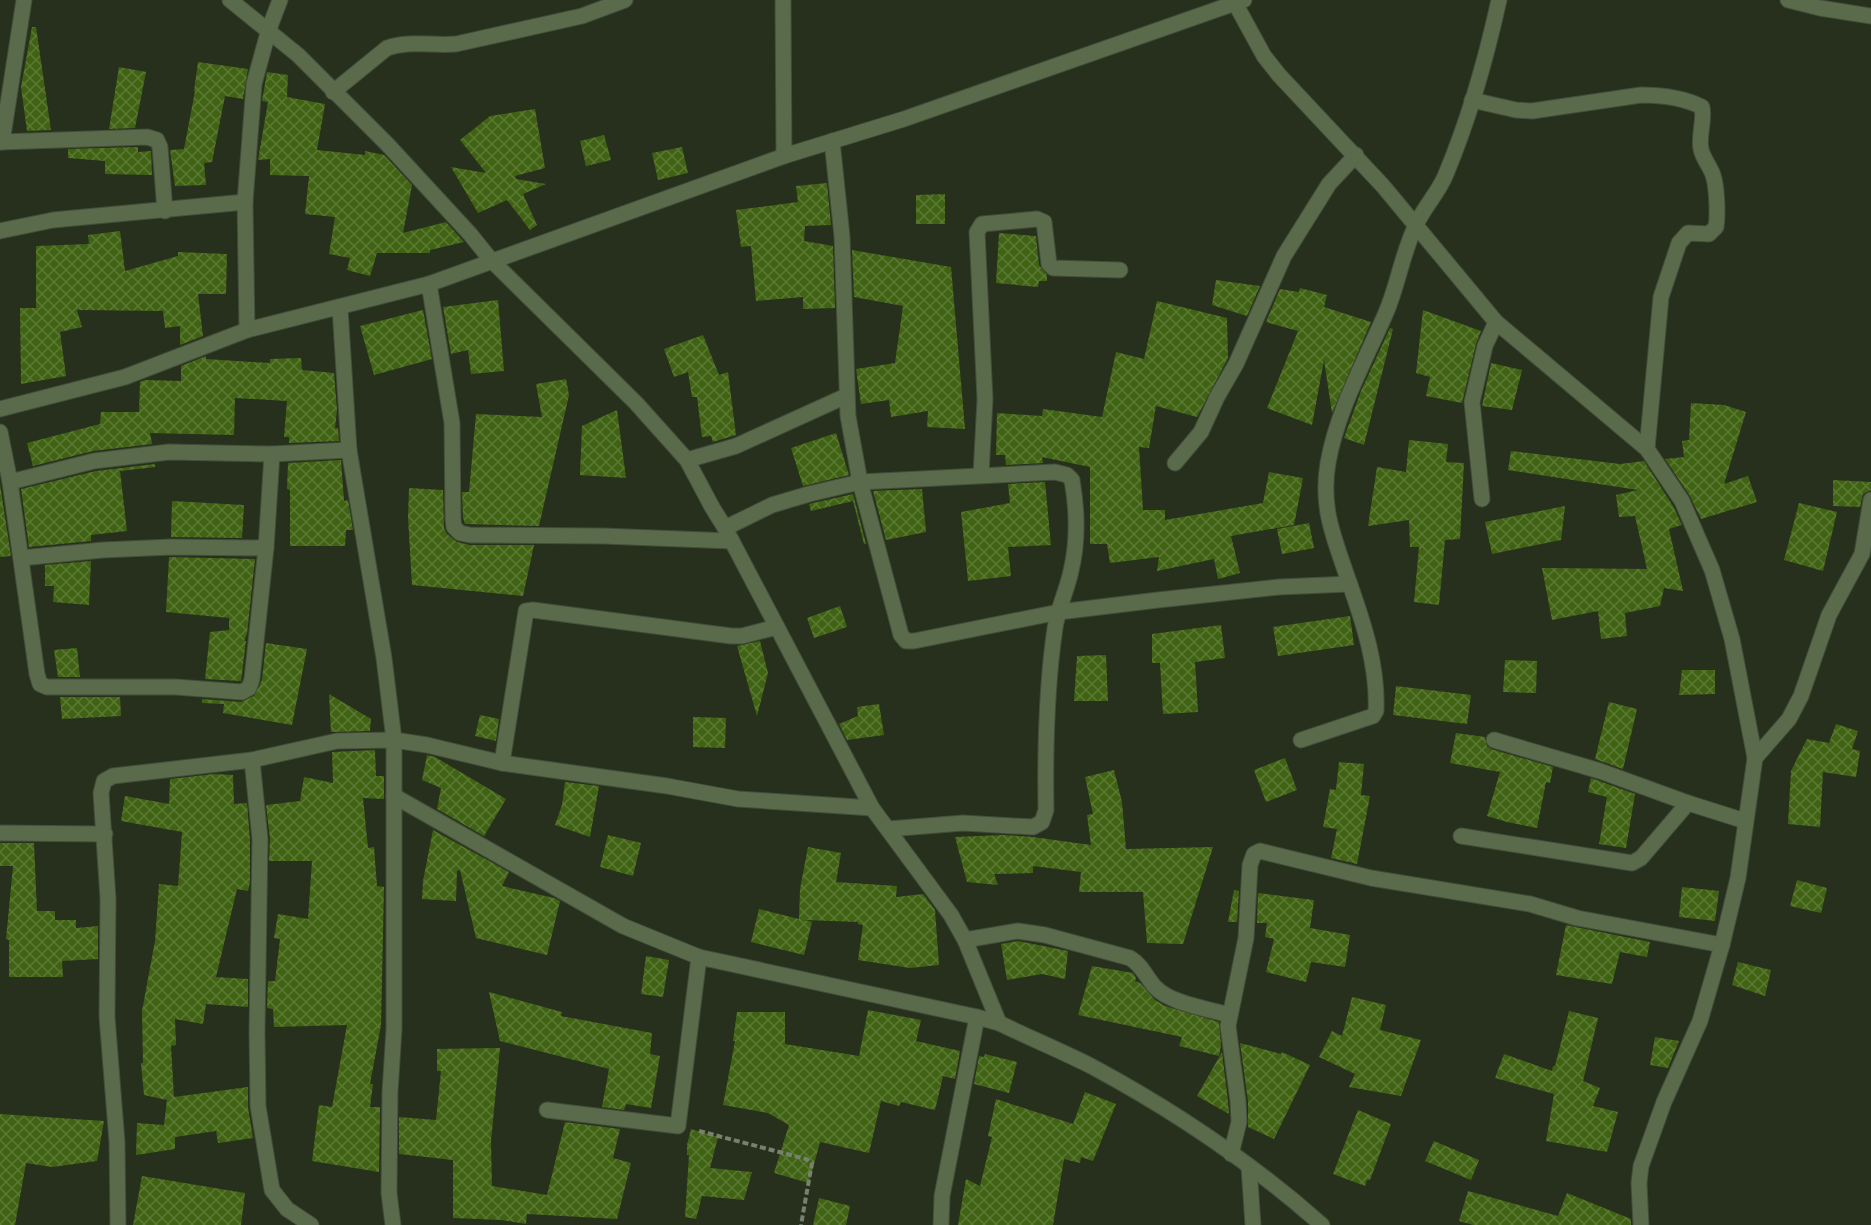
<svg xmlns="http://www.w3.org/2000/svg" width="1871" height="1225" viewBox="0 0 1871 1225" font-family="'Playfair Display',serif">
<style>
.building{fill:url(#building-cross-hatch)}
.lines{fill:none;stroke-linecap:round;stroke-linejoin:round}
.street-casing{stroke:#434d3a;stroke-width:17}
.path{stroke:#78806f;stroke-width:4;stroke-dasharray:6 3;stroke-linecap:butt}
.street{stroke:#5a6b4c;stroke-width:15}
</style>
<defs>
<pattern id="building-cross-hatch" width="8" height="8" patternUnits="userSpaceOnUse" patternTransform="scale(1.5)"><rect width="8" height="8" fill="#406313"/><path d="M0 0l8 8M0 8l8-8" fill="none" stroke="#5b7935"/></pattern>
</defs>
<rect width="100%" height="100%" fill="#26301c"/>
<!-- building -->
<g class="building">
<polygon points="32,27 36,27 51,130 27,131 21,87"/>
<polygon points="198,62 248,69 243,99 225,96 212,162 204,163 206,185 175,186 170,150 184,149 195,91 194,91"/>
<polygon points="119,67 146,72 135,128 109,129"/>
<polygon points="267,72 288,75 287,97 325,104 317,150 365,155 365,151 384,155 412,185 403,233 446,222 464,242 430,250 430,253 377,253 370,276 347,270 350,258 329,254 335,217 305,214 309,176 270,175 270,159 258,160 268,102 262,101"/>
<polygon points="535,109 545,168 515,176 516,179 546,184 523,194 537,225 530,230 507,200 478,213 451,167 486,173 460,140 490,116"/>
<polygon points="604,135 611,160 586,166 580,141"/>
<polygon points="138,147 138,152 151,151 152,175 105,174 105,161 68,158 68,149"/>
<polygon points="682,147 688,173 658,180 652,153"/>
<polygon points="827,183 831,225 805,226 804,241 833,246 835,308 803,309 803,297 756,301 751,246 741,247 736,210 798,202 796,186"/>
<polygon points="945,194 945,224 916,224 916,195"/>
<polygon points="120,231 125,271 178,256 178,252 227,254 226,294 198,294 203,336 180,345 180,326 165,328 163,311 77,310 82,327 60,332 66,376 21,384 20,308 36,308 36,246 89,244 88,235"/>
<polygon points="999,233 1036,236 1039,265 1047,275 1047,281 1039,281 1038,287 996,283"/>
<polygon points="852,250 951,267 965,429 927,427 928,411 891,417 889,400 861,404 856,369 895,363 903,306 854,297"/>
<polygon points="1216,280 1260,286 1247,316 1212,305"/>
<polygon points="1300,288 1327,295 1324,307 1371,322 1332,413 1324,360 1312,425 1267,408 1298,331 1266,322 1280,289 1299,292"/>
<polygon points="498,300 504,371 471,374 468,350 451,354 443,307"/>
<polygon points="1157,301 1227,318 1228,358 1197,417 1156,406 1149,448 1139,447 1143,510 1165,510 1165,520 1263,503 1269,472 1303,478 1294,525 1231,536 1240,573 1218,579 1214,559 1157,571 1159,557 1110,563 1107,544 1090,544 1090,467 1042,457 1043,463 1006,465 1005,455 996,455 997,413 1042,416 1043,409 1102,417 1116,352 1144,359"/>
<polygon points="423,310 432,359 374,375 360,326"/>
<polygon points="1423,310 1481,331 1476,344 1462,403 1426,396 1430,377 1416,373"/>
<polygon points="1390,328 1393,329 1364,445 1344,438 1361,391"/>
<polygon points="703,335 719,375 728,372 736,435 713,442 711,436 702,437 697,397 692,397 688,372 674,377 664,349"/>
<polygon points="206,356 206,359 270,363 270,359 301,358 302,370 334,373 337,410 335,428 338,428 339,441 289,443 289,437 284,437 287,401 235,398 234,435 150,433 152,444 93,451 33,466 27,443 100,424 101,412 139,412 140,382 145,380 181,381 181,366"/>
<polygon points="1491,363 1522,370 1512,410 1482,406"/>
<polygon points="566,379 569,395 539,526 465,524 463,518 462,492 469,492 476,414 542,417 536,384"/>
<polygon points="1691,403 1724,405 1746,412 1724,484 1748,476 1757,502 1701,519 1690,496 1665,459 1684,457 1682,441 1689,440"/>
<polygon points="617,410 626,478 580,475 582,426"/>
<polygon points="836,433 849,475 803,486 791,448"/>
<polygon points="1409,440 1448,444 1446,462 1464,463 1460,539 1445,540 1439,605 1414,602 1419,547 1410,547 1409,520 1368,526 1377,467 1406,472"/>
<polygon points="1511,451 1620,464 1644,461 1673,506 1682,525 1669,529 1683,591 1664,588 1660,606 1625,613 1627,636 1601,639 1598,611 1552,620 1542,568 1647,569 1635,516 1619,517 1616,495 1638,490 1508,470"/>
<polygon points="341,460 344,501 348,500 353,530 346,530 345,546 290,546 290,490 287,489 288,463"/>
<polygon points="155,464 155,467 120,471 127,531 91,535 91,541 29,547 21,489 96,471"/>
<polygon points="1833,480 1871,482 1871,490 1863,494 1860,507 1833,506"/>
<polygon points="0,482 0,484 11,556 0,557"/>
<polygon points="1045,482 1051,545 1008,547 1011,576 968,581 961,512 1010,503 1008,484"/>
<polygon points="409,488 443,490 444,528 447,534 457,542 470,545 534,545 523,596 412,585 408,518"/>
<polygon points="922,489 926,532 886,540 873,491"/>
<polygon points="853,494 866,544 864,544 853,501 811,511 809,504"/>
<polygon points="172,501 244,505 242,538 171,537"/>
<polygon points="1799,503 1837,512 1823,571 1784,560"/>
<polygon points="1565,506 1561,540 1492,554 1485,522"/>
<polygon points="1309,523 1314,548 1282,554 1277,529"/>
<polygon points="169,557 255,559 247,634 244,641 246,641 241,681 205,679 210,632 229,630 229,618 166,612"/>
<polygon points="91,561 89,605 53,602 54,586 45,586 45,565"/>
<polygon points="840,606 847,627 814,638 807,618"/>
<polygon points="1350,616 1354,645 1278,656 1273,627"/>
<polygon points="1221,625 1225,658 1195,662 1198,712 1163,714 1160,663 1152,663 1152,634"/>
<polygon points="760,641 768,673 757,716 737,646"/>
<polygon points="266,643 307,649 292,725 223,713 224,704 202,703 202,699 241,702 254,696 262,680"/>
<polygon points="77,648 80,677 58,677 54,650"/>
<polygon points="1106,655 1108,701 1074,701 1077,656"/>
<polygon points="1505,660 1537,661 1536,693 1503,692"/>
<polygon points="1682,670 1715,670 1715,694 1679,695"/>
<polygon points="1396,686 1471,695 1467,724 1393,715"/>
<polygon points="329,694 371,719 370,731 331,732"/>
<polygon points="60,697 120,697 121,716 62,719"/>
<polygon points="1609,702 1637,709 1623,769 1595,759"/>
<polygon points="879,704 884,735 847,740 839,724 858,716 857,707"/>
<polygon points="480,715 499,719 496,741 475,736"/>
<polygon points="693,717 726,718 725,748 693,747"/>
<polygon points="1836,724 1858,731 1852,749 1860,751 1856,777 1823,772 1820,827 1788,824 1791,771 1807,739 1829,743"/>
<polygon points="1456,733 1485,737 1487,746 1491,749 1553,767 1550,783 1546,782 1537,828 1507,822 1487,816 1500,772 1450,763"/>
<polygon points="375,750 376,776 384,776 384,799 363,798 368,848 374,847 377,886 384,887 381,1025 370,1084 373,1084 370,1107 380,1107 379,1172 312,1161 319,1105 332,1107 347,1025 274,1027 273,1009 267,1008 268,981 275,981 280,939 274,938 278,914 308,919 312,861 269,861 270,838 266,805 300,801 304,777 333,783 332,752"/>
<polygon points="427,755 435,757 506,799 484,836 437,809 441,788 422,780"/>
<polygon points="1285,758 1297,790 1266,802 1254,770"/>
<polygon points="1339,762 1364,764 1361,795 1370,796 1357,864 1331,858 1337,829 1323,827 1330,789 1336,790"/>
<polygon points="1114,770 1122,802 1126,849 1213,847 1183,944 1147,943 1143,892 1079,892 1081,872 1033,866 1033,873 994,874 998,885 967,882 955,837 1003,835 1033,837 1091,845 1087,815 1093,814 1085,777"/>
<polygon points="214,774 233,775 234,804 247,803 250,839 250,882 248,891 237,889 216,977 248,979 248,1007 206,1004 203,1024 175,1019 176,1045 171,1046 174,1097 248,1087 248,1107 253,1138 218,1143 216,1131 175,1137 175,1149 136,1155 137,1123 164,1125 167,1100 144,1095 141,1063 143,1063 142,1011 155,941 159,884 178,886 182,832 121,821 125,796 169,804 170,779"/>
<polygon points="1591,778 1635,794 1626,848 1599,844 1607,797 1588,792"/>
<polygon points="565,782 599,786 590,837 555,825 562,805"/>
<polygon points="433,830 509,872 502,886 554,898 560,901 547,955 476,938 460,870 457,871 456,901 422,899 423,881"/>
<polygon points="608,835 641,843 633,876 600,867"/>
<polygon points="0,843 34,843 37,911 55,911 55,920 76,920 76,928 98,926 98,959 62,961 63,977 9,977 9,940 6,939 13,866 0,866"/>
<polygon points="808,847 841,853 836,882 897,886 896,897 923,894 935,910 939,965 910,968 858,960 863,925 858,924 858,922 805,920 812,922 804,955 751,942 759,909 799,919 800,889"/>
<polygon points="1797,880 1827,888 1821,913 1790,906"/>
<polygon points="1682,887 1719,891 1715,921 1679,917"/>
<polygon points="1234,890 1239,891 1237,922 1228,922"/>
<polygon points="1258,893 1314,900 1310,928 1350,935 1345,967 1311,962 1306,982 1266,972 1274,939 1265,937 1267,923 1257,923"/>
<polygon points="1566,925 1650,942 1647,957 1620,952 1612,984 1556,975"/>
<polygon points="1018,941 1068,951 1065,979 1042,974 1007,980 1001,944"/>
<polygon points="646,956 669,960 663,997 641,994"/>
<polygon points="1738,962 1771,970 1765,996 1732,985"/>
<polygon points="1092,966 1133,973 1136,978 1135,981 1140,983 1155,1000 1165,1006 1219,1022 1221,1045 1219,1056 1179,1046 1182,1037 1078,1015"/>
<polygon points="489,992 562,1012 561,1016 652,1033 650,1054 660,1056 651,1108 626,1104 624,1110 602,1107 609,1069 500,1041"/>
<polygon points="1352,997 1386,1005 1380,1030 1421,1040 1401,1096 1349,1087 1355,1074 1319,1057 1332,1031 1342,1036"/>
<polygon points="868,1010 921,1020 916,1041 960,1051 955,1079 943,1076 935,1110 901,1102 899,1106 881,1101 869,1153 820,1142 809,1183 774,1173 789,1125 768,1113 723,1105 735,1041 733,1041 737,1012 785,1012 785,1044 859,1056"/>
<polygon points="1569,1011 1598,1018 1583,1081 1600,1088 1593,1106 1618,1112 1607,1152 1546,1141 1554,1094 1495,1078 1504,1054 1552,1071 1553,1066 1555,1066"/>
<polygon points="1655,1037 1679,1041 1668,1068 1650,1065"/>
<polygon points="1240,1043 1281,1054 1282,1052 1310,1065 1274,1139 1248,1127 1248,1101"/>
<polygon points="500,1048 491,1141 492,1186 547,1195 565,1122 620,1129 613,1158 631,1163 617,1219 527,1214 526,1224 501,1220 453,1218 453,1160 399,1154 399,1117 436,1120 441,1071 437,1071 437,1049"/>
<polygon points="1222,1052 1228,1102 1229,1114 1197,1096"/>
<polygon points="985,1054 1017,1062 1009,1093 974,1084 979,1056 984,1057"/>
<polygon points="1085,1092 1116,1104 1093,1161 1081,1157 1080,1163 1064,1159 1053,1225 958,1225 966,1179 980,1186 992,1137 988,1136 996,1099 1073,1124"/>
<polygon points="1358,1110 1391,1124 1370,1180 1367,1180 1365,1186 1333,1174"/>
<polygon points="0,1114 104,1121 97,1161 52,1167 26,1163 15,1225 0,1225"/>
<polygon points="691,1129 718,1137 710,1168 752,1172 744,1200 702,1196 696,1219 685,1217 689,1155 687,1155 687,1145"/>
<polygon points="1434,1141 1479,1160 1471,1180 1425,1161"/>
<polygon points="142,1176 245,1193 241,1225 133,1225"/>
<polygon points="1468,1191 1558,1216 1567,1193 1631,1219 1631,1225 1473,1225 1459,1221"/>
<polygon points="819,1198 850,1206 846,1225 813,1225"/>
</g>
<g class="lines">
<defs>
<g id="street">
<path d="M230,0l68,55 90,90 82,89 21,26 145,143 51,57 25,47 13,21 147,280 79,107 14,25 34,83c31,15 62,28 92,43 82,44 162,98 231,159"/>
<polyline points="783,0 784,156"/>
<polyline points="1788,0 1820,8 1871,16"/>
<polyline points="1235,3 1264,56 1279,75 1383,186 1496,322 1647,449 1682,501 1712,570 1732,639 1755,758"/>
<path d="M333,92l54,-44c22,-8 45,-2 69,-4l126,-28 43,-16"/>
<path d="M1472,100l44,10 16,1 109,-16c20,0 43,3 61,12 3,14 -4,29 -1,42 2,10 9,17 12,26 4,12 5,40 3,52l-7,7 -21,-1 -9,10 -18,54 -14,152"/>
<polyline points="832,141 842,236 848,416 860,482 901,635 906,641 914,641 1059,612 1158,600 1279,587 1350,584"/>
<polyline points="0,142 147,137 157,140 160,147 165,211"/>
<polyline points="2,142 24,0"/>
<polyline points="0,231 53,220 245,202"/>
<polyline points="429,284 452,423 453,519 454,527 460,533 470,535 603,536 732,541"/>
<polyline points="340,308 349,450 384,658 394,740 394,1029 390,1092 389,1193 393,1225"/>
<polyline points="247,330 245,202 254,84 269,29 280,0"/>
<polyline points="0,409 125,377 247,330 429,284 784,156 904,119 1244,0"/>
<polyline points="0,432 10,482 37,674 40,684 47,687 176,687 242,692 249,688 252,679 266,548 272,454"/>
<polyline points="687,460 736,446 846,396"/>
<polyline points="1175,463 1201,432 1217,397 1236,364 1284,256 1329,184 1356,155"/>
<polyline points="981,475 985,399 977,232 982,224 1037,219 1044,222 1049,264 1053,268 1120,270"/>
<polyline points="10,482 94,461 169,452 272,454 349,450"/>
<polyline points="1482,499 1472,402 1485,346 1496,322"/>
<path d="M725,528l47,-23 37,-11 51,-12 195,-10 12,3 5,5c5,29 6,62 -1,91 -4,19 -13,37 -16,57 -9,61 -10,121 -9,182l-4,12 -9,5 -70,-4 -75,6"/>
<polyline points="21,558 103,550 171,547 266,548"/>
<path d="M1301,740l72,-24 3,-5c2,-44 -12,-87 -27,-129 -14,-42 -29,-73 -21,-119 9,-52 36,-100 57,-148 13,-29 17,-62 31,-90 8,-18 23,-33 30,-51 23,-55 40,-115 53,-174"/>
<polyline points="1494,740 1600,771 1688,803 1745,821"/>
<polyline points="252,760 260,839 257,1032 258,1106 272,1190 287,1209 311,1225"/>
<polyline points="502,763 526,611 533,610 731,636 742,636 777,627"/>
<polyline points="394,796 623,926 699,957 977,1017 999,1023"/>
<polyline points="0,833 105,834"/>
<polyline points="1461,836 1632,863 1641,858 1688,803"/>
<path d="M965,940l53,-9 27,4 85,23c13,8 15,18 25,29 14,16 54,22 74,28"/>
<polyline points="547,1110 678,1126 699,957"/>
<polyline points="1231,1154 1239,1122 1238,1101 1228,1026 1246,938 1250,865 1254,854 1260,851 1371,878 1530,904 1577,918 1722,945"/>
<polyline points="1249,1167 1253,1225"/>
<polyline points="118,1225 117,1142 107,1017 108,899 101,793 104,781 113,776 252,760 337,741 394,740 427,745 502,763 667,786 738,799 872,808"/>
<polyline points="941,1225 942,1196 977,1017"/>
<polyline points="1641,1225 1639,1183 1641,1166 1664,1102 1700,1021 1722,945 1738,878 1755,758 1789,719 1801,696 1829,615 1862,554 1871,500"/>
</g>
</defs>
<!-- street casing -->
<use href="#street" class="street-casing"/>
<!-- path -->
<polyline class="path" points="699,1131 806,1159 812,1163 801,1225"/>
<!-- street -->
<use href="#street" class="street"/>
</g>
</svg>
